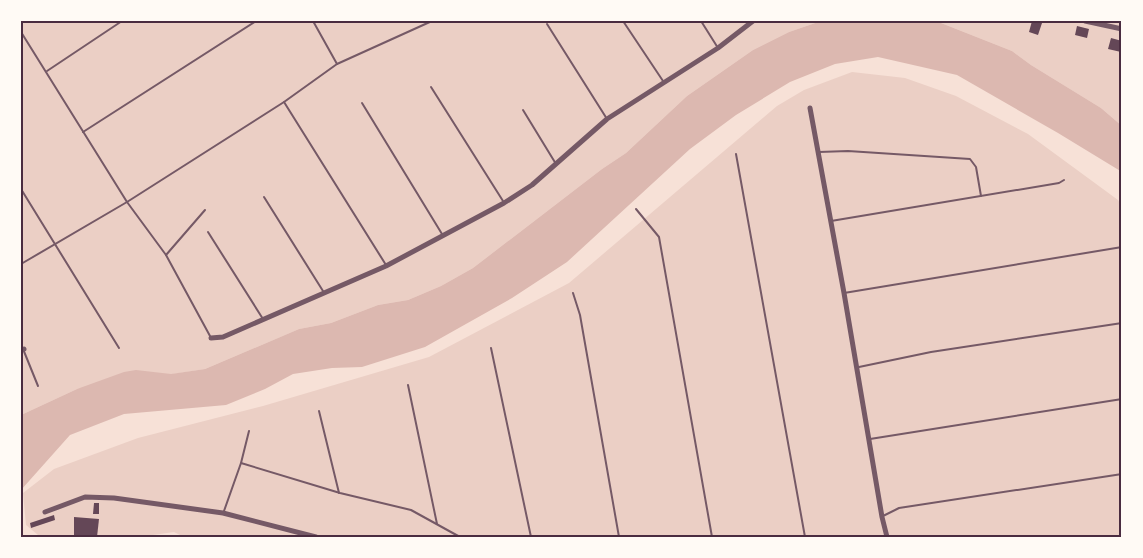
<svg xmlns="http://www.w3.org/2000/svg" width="1143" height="558" viewBox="0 0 1143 558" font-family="Barlow,sans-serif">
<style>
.green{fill:#ebcfc5}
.water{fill:#dcb8b0}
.building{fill:#644757}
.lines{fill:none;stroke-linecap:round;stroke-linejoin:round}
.service{stroke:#755966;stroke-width:2}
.minor{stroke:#755966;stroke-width:5}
.neatline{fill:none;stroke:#4a2c40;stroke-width:2}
</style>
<rect width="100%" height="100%" fill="#f7e1d7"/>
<!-- green -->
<g class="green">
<polygon points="21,21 821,21 789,32 753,50 687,96 626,153 602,169 473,268 441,286 408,300 378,305 331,323 299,329 205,369 77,389 21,415"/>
<polygon points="936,21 1122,21 1122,126 1101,108 1031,65 1012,51"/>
<polygon points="852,72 905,78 956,96 1028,134 1118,200 1122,207 1122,537 184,537 174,532 139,537 48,537 38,535 26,525 23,493 54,469 138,438 263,406 429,357 569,283 777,106 804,90"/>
</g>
<!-- water -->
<polygon class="water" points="821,21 936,21 1012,51 1031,65 1101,108 1122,126 1122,172 1058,133 957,75 878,57 835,64 790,82 736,115 690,149 567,262 512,298 425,347 362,367 332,368 293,374 265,389 226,405 124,414 70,435 21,490 21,415 77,389 124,372 136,370 171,374 205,369 299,329 331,323 378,305 408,300 441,286 473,268 602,169 626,153 687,96 753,50 789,32"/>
<!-- building -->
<g class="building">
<polygon points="1032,21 1042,23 1038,35 1029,32"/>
<polygon points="1077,26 1089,29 1087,38 1075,35"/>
<polygon points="1111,38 1122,41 1121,52 1108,49"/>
<polygon points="94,503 99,503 99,514 93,514"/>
<polygon points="54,515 55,520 31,528 30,523"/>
<polygon points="74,517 99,519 97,537 74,537"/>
</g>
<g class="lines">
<!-- service -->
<g class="service">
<polyline points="313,21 337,64"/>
<polyline points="623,21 663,81"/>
<polyline points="701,21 718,48"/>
<polyline points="547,24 607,119"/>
<polyline points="21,32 127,202 166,255 210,336"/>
<polyline points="47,71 122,21"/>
<polyline points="431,87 503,201"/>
<polyline points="284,102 386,265"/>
<polyline points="362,103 442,234"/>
<polyline points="523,110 556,164"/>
<polyline points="83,132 256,21"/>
<polyline points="819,152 848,151 970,159 976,167 981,196"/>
<polyline points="736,154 805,537"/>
<polyline points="21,189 119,348"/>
<polyline points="264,197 323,291"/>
<polyline points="636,209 659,237 712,537"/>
<polyline points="831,221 1059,183 1064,180"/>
<polyline points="208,232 263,319"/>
<polyline points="166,255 205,210"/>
<polyline points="21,264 127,202 284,102 337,64 432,21"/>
<polyline points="573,293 580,315 619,537"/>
<polyline points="844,293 1122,247"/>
<polyline points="21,344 38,386"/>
<polyline points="491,348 531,537"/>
<polyline points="859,367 931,352 1122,323"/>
<polyline points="408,385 437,524"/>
<polyline points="319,411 339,493"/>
<polyline points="870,439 1122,399"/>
<polyline points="241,463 340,493 411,510 460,537"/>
<polyline points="224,511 241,463 249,431"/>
<polyline points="883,516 899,508 1122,474"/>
</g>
<!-- minor -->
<g class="minor">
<polyline points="1085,21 1122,29"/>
<polyline points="810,108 844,293 882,517 887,537"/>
<polyline points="211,338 223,337 386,266 504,203 532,185 607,119 718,48 753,21"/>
<polyline points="21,350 24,349"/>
<polyline points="45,512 85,497 114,498 223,513 316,537"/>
</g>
</g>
<!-- border -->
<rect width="1143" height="558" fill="none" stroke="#fffaf5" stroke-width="45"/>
<rect x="22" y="22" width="1098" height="514" class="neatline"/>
</svg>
